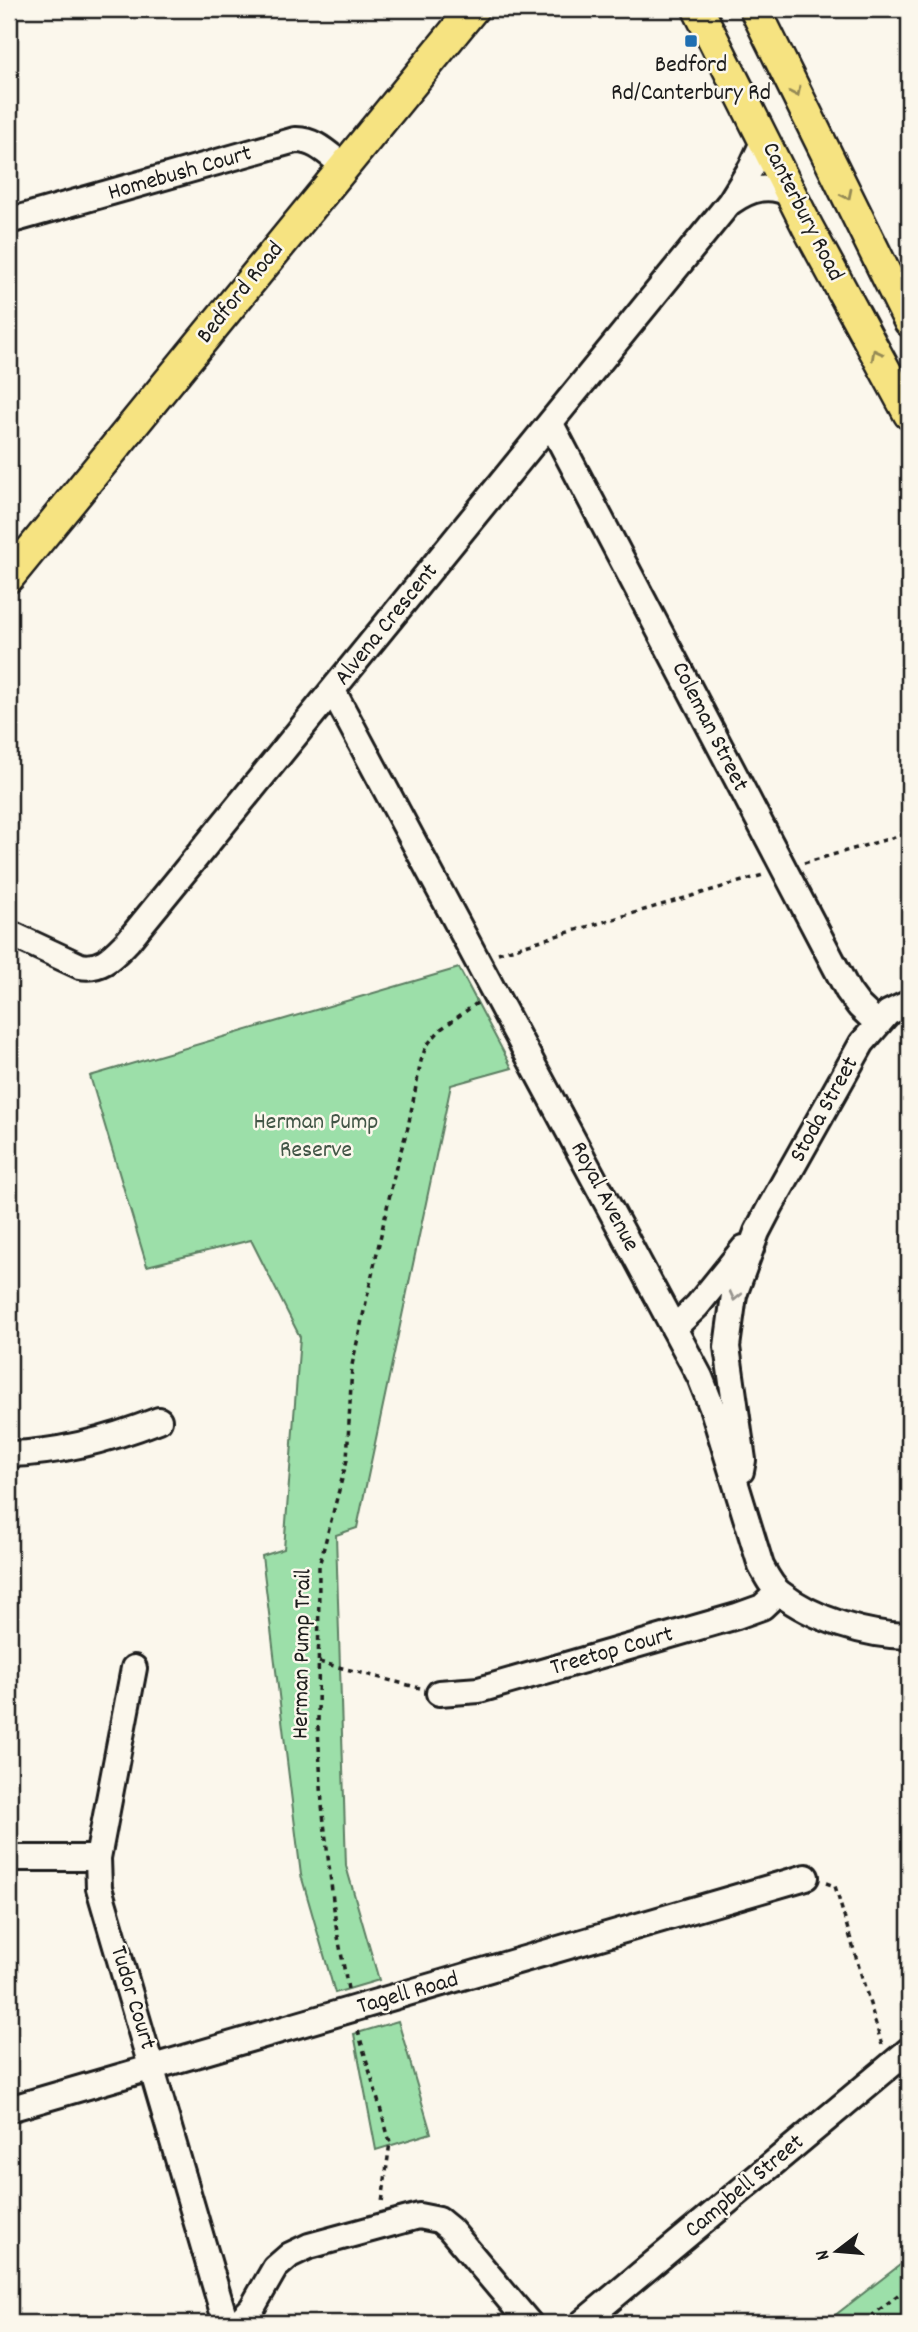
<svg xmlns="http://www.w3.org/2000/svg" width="918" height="2332" viewBox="0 0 918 2332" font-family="Dekko,sans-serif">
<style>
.green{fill:#9cdfa9;stroke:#5c7e62;stroke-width:2}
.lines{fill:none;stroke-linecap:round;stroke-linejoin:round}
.minor-casing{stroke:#1c1c1c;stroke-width:30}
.major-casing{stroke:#1c1c1c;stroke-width:35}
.path{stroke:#1c1c1c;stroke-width:3.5;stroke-dasharray:5 5;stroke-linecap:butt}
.minor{stroke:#fbf7ec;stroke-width:24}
.major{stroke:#f6e381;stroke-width:30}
.oneway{stroke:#948954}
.oneway2{stroke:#97948e}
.poi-dot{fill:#1f6fb2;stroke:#fbf7ec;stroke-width:2.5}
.labels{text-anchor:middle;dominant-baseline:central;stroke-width:5;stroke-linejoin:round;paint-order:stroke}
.poi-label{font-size:24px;fill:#1c1c1c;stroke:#fbf7ec}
.street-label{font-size:24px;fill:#1c1c1c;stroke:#fbf7ec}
.park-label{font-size:24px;fill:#425646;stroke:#fbf7ec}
</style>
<rect width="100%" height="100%" fill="#fbf7ec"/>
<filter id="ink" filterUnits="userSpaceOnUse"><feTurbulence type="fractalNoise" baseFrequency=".0143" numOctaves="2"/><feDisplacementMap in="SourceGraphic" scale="14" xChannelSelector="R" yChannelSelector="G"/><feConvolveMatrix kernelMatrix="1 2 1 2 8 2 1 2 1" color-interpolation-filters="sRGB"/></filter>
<g filter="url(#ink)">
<!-- green -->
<g class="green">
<polygon points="459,968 512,1068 451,1085 357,1528 336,1535 346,1866 379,1980 335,1993 301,1875 262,1556 284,1549 300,1337 251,1240 147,1266 90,1076"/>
<polygon points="398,2021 431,2133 376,2150 354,2034"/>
<polygon points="909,2258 909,2321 907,2323 825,2323"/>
</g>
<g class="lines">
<defs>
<g id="minor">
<path d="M731,202c20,-14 39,-19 61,-7"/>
<path d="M9,221l286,-81c20,-1 34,15 49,26"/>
<polyline points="551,424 848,991 859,1006 877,1023"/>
<path d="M333,691l367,686 13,33 48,156c5,9 10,20 19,27 33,26 87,43 129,43"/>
<path d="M9,933l71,33c22,4 33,-10 48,-25l602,-739 21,-34 13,-28"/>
<polyline points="674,1328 697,1306 744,1248"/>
<path d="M9,1454c50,-1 104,-16 150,-34"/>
<polyline points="741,1471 743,1460 727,1347 734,1295 757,1232 770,1207 862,1043 888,1013 909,1003"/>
<polyline points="134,1668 98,1858 99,1888 226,2323"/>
<polyline points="439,1693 479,1690 737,1616 762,1607 778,1592"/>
<polyline points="9,1858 98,1858"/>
<polyline points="9,2109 806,1877"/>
<polyline points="237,2323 252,2308 275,2268 290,2255 309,2246 419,2216 439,2220 450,2229 529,2323"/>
<polyline points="582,2323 909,2050"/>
</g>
<g id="major">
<polyline points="698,9 807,226 909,414"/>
<polyline points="755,9 909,321"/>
<polyline points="9,577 473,9"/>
</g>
</defs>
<!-- minor casing -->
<use href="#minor" class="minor-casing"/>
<!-- major casing -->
<use href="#major" class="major-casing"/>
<!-- path -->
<g class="path">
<polyline points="804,863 909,833"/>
<polyline points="498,953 763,875"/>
<polyline points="319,1662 420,1688"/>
<polyline points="826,1883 835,1886 882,2045"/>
<polyline points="348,1989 336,1926 322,1805 318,1727 319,1566 347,1460 352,1365 396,1167 408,1127 421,1061 426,1046 441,1029 477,1003"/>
<polyline points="358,2031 390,2142 382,2203"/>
<polyline points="863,2323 909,2286"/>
</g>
<!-- minor -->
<use href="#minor" class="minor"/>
<!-- major -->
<use href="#major" class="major"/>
</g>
<!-- one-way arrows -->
<defs><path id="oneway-chevron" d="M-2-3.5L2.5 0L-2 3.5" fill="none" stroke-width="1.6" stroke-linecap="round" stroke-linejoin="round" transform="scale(1.75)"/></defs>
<g class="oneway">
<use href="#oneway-chevron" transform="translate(796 92) rotate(64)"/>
<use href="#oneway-chevron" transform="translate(847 195) rotate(64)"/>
<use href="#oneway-chevron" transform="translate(876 354) rotate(-118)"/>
</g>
<use class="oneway2" href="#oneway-chevron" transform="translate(735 1296) rotate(103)"/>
</g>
<!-- markers -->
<rect class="poi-dot" x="684" y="34" width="14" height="14" rx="3.5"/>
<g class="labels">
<!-- poi labels -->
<g class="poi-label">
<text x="691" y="66">Bedford<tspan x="691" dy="28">Rd/Canterbury Rd</tspan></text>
</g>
<!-- street labels -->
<g class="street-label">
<text transform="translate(180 174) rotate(-16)">Homebush Court</text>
<text transform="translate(802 212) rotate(63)">Canterbury Road</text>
<text transform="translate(241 293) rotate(-51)">Bedford Road</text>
<text transform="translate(387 625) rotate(-51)">Alvena Crescent</text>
<text transform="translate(709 727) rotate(63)">Coleman Street</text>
<text transform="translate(825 1110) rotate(-61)">Stoda Street</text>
<text transform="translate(604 1197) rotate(62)">Royal Avenue</text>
<text transform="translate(612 1652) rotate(-16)">Treetop Court</text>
<text transform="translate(303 1654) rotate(-89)">Herman Pump Trail</text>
<text transform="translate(408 1994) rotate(-16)">Tagell Road</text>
<text transform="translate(132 1998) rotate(73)">Tudor Court</text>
<text transform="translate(745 2187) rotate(-40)">Campbell Street</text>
</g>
<!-- park labels -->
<g class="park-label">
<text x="316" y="1123">Herman Pump<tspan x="316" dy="28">Reserve</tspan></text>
</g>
</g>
<!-- margin -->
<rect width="918" height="2332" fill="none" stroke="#fbf7ec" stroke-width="35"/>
<rect x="18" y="18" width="883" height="2297" fill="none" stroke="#1c1c1c" stroke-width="2.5" filter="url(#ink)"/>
<!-- north arrow -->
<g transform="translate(837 2251) rotate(254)" stroke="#fbf7ec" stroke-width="5" paint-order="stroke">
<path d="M0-5L12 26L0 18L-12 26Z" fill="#1c1c1c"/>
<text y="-10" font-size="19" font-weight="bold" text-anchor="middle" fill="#1c1c1c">N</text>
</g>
</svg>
